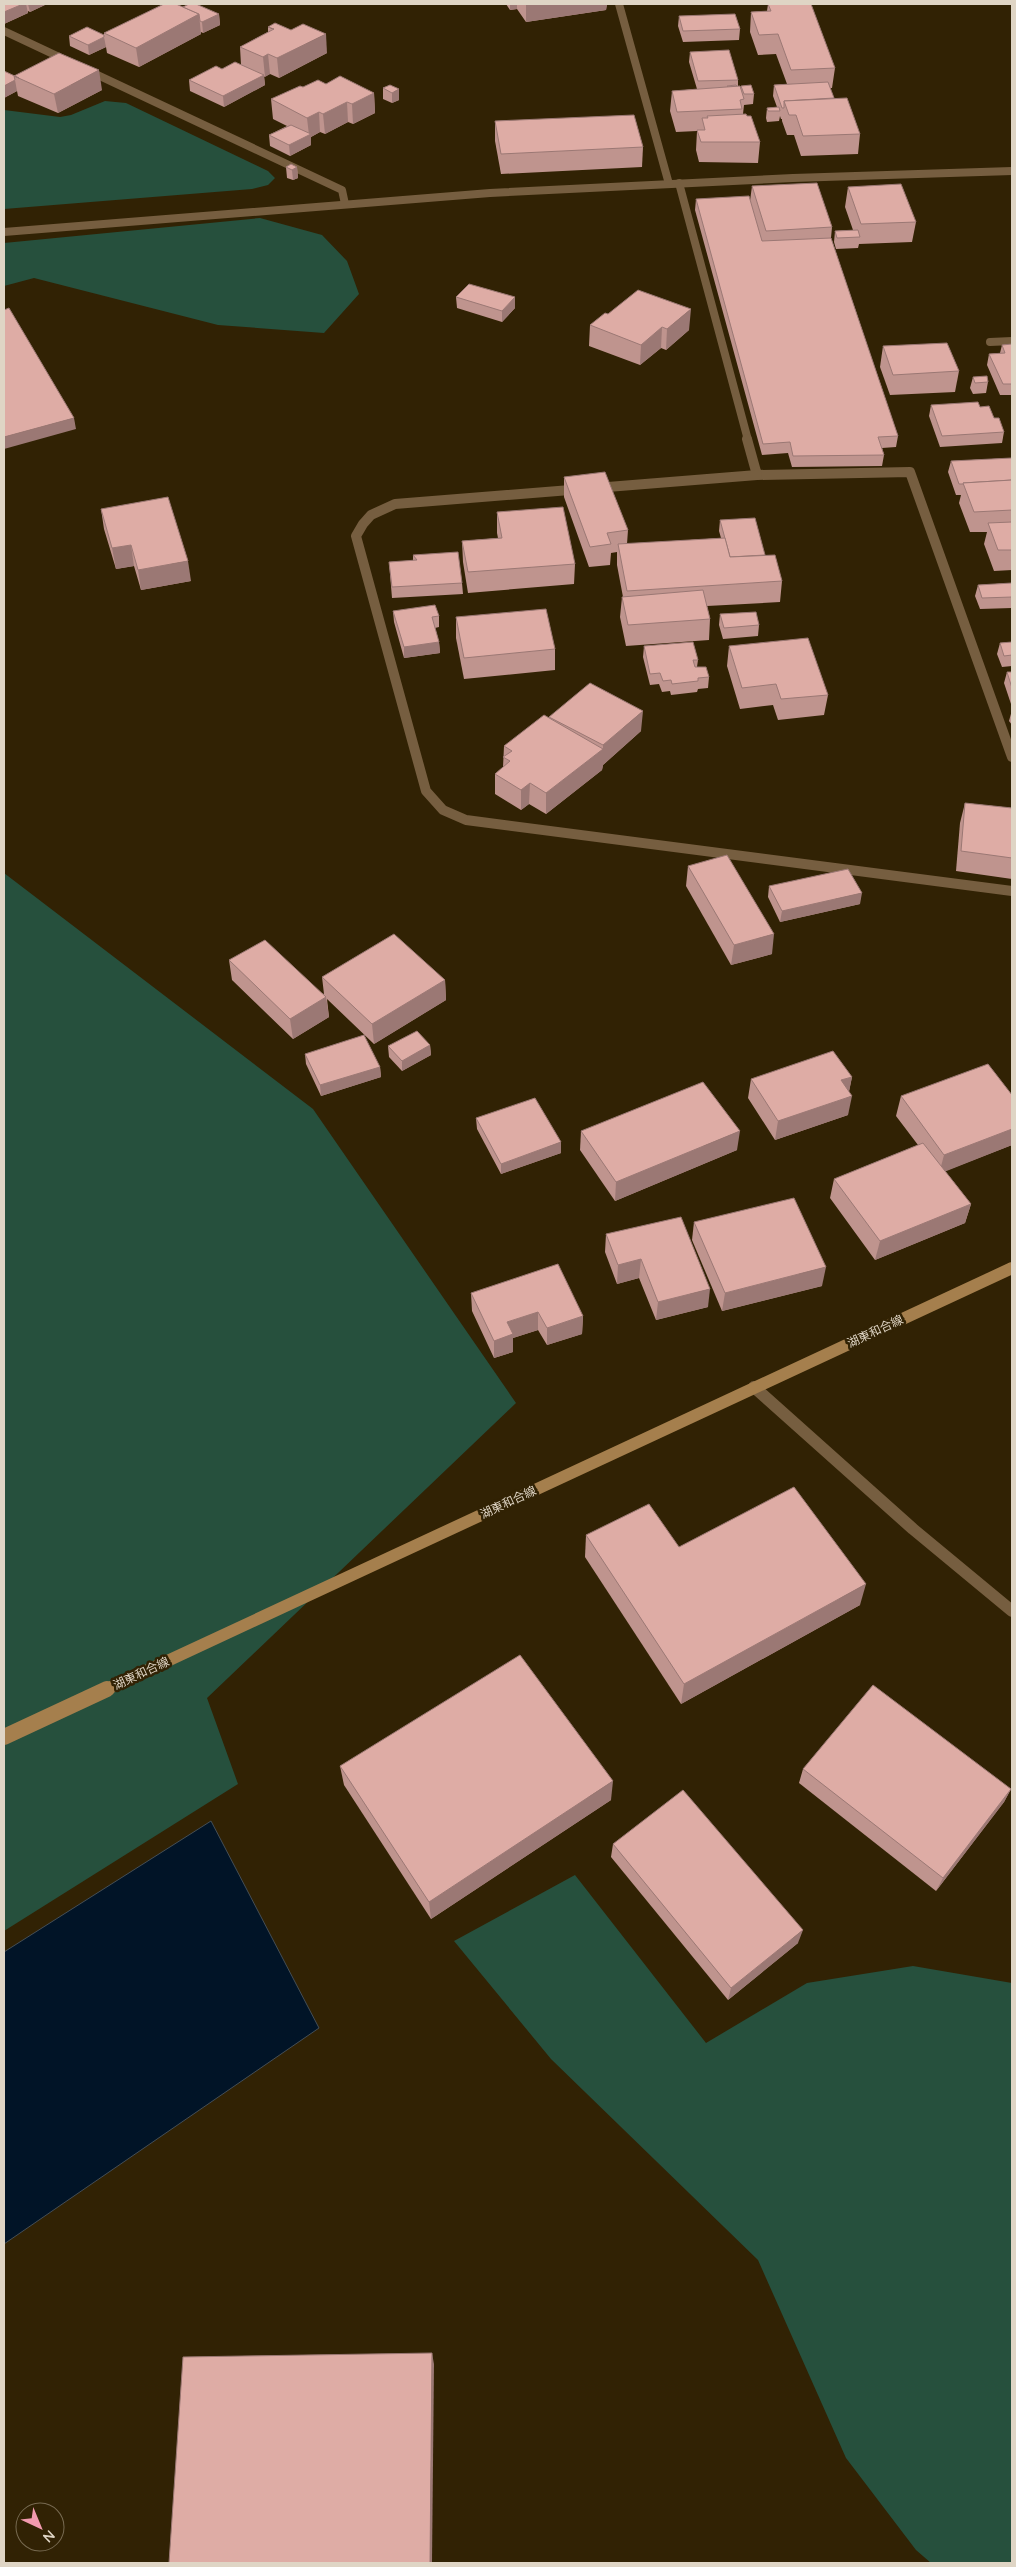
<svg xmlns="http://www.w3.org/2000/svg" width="1016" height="2567" viewBox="0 0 1016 2567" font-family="Quicksand,'Noto Sans JP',sans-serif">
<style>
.green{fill:#26503d}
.water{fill:#011427;stroke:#444e56}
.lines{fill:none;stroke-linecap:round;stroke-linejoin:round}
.minor-far1{stroke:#765e40;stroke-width:8}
.minor{stroke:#765e40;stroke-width:10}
.tertiary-far1{stroke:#765e40;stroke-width:8}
.tertiary{stroke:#765e40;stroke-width:12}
.secondary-far1{stroke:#a57f4d;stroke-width:12}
.secondary{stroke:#a57f4d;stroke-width:16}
.wall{fill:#bf948e}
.shaded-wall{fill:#9b7874}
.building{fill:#deaca5;stroke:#9b7874}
.labels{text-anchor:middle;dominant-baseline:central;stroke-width:5;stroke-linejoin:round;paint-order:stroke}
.street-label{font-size:12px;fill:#dfd5c5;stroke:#312204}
</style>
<rect width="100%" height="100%" fill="#312204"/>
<!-- green -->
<g class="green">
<polygon points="105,101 126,103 268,171 275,178 268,185 252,189 4,209 4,110 60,117 71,115"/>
<polygon points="260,218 322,235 347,261 359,294 324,333 218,325 34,278 4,286 4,243"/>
<polygon points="4,873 313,1109 516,1403 207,1698 238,1784 4,1931"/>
<polygon points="575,1875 706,2043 807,1983 913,1966 1012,1983 1012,2563 931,2563 916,2550 846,2458 758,2260 551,2059 454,1941"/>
</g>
<!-- water -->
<polygon class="water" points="211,1821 319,2028 4,2244 4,1952"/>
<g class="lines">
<!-- minor-far1 -->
<g class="minor-far1">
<polyline points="619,4 669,184"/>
<polyline points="4,31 342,190 345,204"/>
<polyline points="679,183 748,440"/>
<polyline points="990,342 1012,341"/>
</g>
<!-- minor -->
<g class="minor">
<polyline points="747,439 757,475 910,472 1012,757"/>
<polyline points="757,475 395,504 371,515 363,524 356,536 426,791 443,810 466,820 1012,891"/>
</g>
<!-- tertiary-far1 -->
<polyline class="tertiary-far1" points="4,232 490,193 793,178 1012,171"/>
<!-- tertiary -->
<polyline class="tertiary" points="754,1387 913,1529 1012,1611"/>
<!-- secondary-far1 -->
<polyline class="secondary-far1" points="105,1690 1012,1268"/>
<!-- secondary -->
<polyline class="secondary" points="4,1737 107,1689"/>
</g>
<!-- wall -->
<g class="wall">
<polygon points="4,4 47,4 30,12 28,11 28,13 4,24"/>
<polygon points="506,4 607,4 606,10 526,22 517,9 510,10"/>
<polygon points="768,4 835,68 832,88 830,88 834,98 860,134 858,154 801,156 794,135 787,135 782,121 782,119 781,119 780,116 779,121 767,122 766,118 767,108 777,107 773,96 774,85 787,84 776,54 758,55 750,32 751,12 767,11"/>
<polygon points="183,7 219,14 220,25 203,33 201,32 201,34 139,67 107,53 106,47 89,55 70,46 69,36 104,35 104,33"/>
<polygon points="679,16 740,29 739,40 683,42 678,26"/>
<polygon points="268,27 327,53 279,78 270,74 264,77 265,85 224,107 190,91 189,80 222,69 241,65 240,47 268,32"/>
<polygon points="690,52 738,80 738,86 741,89 741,86 754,94 753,104 744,105 743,114 760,142 758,163 699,162 696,150 697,131 676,132 670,111 672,91 697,89 689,62"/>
<polygon points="14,76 102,90 58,113 18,96 17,91 4,98"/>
<polygon points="326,84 374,93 375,113 353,124 348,122 325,134 320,132 311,137 311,145 290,156 270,146 269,135 287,126 273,119 271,99"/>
<polygon points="390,85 399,100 392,103 383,99 383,88"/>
<polygon points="495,121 643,147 642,167 501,174 495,141"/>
<polygon points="286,167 297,167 298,178 293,180 287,178"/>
<polygon points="752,186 832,227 831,238 898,436 896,447 882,448 884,455 882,466 792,467 788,453 762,455 695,210 696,199 750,201"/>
<polygon points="848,187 916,222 912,242 859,244 858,248 836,249 834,242 835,231 853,230 845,207"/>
<polygon points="456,297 515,297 515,308 502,322 457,308"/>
<polygon points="608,314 689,330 666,350 661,348 640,365 589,346 590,325"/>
<polygon points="1012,344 1012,395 1000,395 987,365 989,354 1000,353 1002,345"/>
<polygon points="883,346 959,371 955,392 890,395 880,367"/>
<polygon points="973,377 988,382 986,393 973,394 970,388"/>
<polygon points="931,405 980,407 994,418 1004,432 1002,443 940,447 929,416"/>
<polygon points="1012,458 1012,570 994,571 984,544 987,532 970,532 959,503 961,495 956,495 948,472 951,461"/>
<polygon points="564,477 628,530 627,544 721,538 719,531 720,520 765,555 782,581 780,602 707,606 710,619 709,640 626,646 620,617 622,597 623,597 617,565 617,552 611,553 610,565 589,567 564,497"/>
<polygon points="101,509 191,581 141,590 134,566 116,569 104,529"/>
<polygon points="497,512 575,564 574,584 468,593 463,562 462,541 498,538 497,533"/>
<polygon points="413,555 462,583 463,594 392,598 389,562 413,561"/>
<polygon points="1012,583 1012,608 980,609 975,596 978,585"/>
<polygon points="393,611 439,616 439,627 435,628 439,642 440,653 404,658 394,622"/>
<polygon points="720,614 759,625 758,636 723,639 719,625"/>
<polygon points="456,617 555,649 555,670 464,679 456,638"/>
<polygon points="1012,642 1012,666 1002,667 997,654 1000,643"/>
<polygon points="644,646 698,660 697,667 709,677 708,688 698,689 697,692 671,695 670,691 662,692 659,684 650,685 643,657"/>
<polygon points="729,646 828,695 824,715 778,720 773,705 740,709 727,666"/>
<polygon points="1007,672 1012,672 1012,707 1004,683"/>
<polygon points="1012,710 1012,725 1009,721"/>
<polygon points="549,717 641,731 603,765 602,770 546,814 529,804 521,810 495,794 495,774 503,767 504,746 549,718"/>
<polygon points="965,803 1012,808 1012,879 956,871 960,823"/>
<polygon points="688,866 772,954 731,965 686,886"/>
<polygon points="769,886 860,904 780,922 768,897"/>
<polygon points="229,960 324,994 322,977 445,980 446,1000 374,1044 327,999 329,1017 293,1039 232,980"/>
<polygon points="430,1045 431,1055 402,1071 389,1057 388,1046"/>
<polygon points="305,1054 380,1067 381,1077 321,1096 306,1064"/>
<polygon points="852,1077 849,1091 848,1115 775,1140 748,1098 751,1079"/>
<polygon points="1012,1095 1012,1145 945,1171 971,1204 965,1223 875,1260 830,1198 834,1179 918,1145 896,1116 901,1096"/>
<polygon points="476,1118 561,1153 501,1174 477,1129"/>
<polygon points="581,1131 737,1150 615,1201 580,1150"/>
<polygon points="694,1222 822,1286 722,1311 692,1240"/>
<polygon points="606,1234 708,1307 656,1320 639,1278 617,1284 605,1252"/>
<polygon points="471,1293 583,1316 582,1334 547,1345 538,1330 513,1338 513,1352 494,1358 472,1311"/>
<polygon points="586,1535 679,1547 860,1605 681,1704 585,1557"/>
<polygon points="340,1766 611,1800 431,1919 344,1785"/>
<polygon points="803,1769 1011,1789 1004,1802 936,1891 799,1783"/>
<polygon points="613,1844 798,1943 728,2000 611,1857"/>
</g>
<!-- shaded-wall -->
<g class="shaded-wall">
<polygon points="23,4 26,4 28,13 4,24 4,12"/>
<polygon points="28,4 47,4 30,12"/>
<polygon points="510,4 517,4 517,9 510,10"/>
<polygon points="526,4 607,4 606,10 526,22"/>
<polygon points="199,14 201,34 139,67 136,48"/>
<polygon points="219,14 220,25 203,33 202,22"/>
<polygon points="326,34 327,53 279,78 277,58"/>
<polygon points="104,37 106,47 89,55 88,45"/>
<polygon points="268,54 270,74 265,77 263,57"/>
<polygon points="99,70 102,90 58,113 54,94"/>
<polygon points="264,75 265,85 224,107 223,96"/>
<polygon points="15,80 17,91 4,98 4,86"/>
<polygon points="399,89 399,100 392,103 392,93"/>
<polygon points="374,93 375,113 353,124 352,104"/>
<polygon points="347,102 348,122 325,134 323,114"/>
<polygon points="319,112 320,132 311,137 311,145 290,156 289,145 309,135 307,118"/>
<polygon points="297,167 298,178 293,180 292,170"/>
<polygon points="515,297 515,308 502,322 502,311"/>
<polygon points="691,309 689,330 666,350 667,329"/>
<polygon points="662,327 661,348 640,365 641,345"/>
<polygon points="74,418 76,429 4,449 4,437"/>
<polygon points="131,545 134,566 116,569 112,548"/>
<polygon points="188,561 191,581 141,590 138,570"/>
<polygon points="439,642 440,653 404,658 404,647"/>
<polygon points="643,711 641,731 603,765 602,770 546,814 546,793 603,749 603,745"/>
<polygon points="530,783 529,804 521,810 521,790"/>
<polygon points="862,893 860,904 780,922 782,911"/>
<polygon points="774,934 772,954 731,965 734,945"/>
<polygon points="445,980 446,1000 374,1044 372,1024"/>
<polygon points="326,997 329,1017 293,1039 290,1019"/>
<polygon points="430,1045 431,1055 402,1071 402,1061"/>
<polygon points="380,1067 381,1077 321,1096 320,1085"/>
<polygon points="852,1077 848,1097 841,1080"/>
<polygon points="852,1096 848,1115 775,1140 778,1121"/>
<polygon points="1012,1129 1012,1145 939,1174 944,1155"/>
<polygon points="740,1131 737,1150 615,1201 616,1182"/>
<polygon points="561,1142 561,1153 501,1174 501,1164"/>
<polygon points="971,1204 965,1223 875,1260 880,1241"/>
<polygon points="641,1259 639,1278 617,1284 618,1265"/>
<polygon points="826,1267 822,1286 722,1311 725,1293"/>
<polygon points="710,1289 708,1307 656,1320 658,1302"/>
<polygon points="538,1312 538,1330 513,1338 513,1352 494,1358 494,1341 507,1322"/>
<polygon points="583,1316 582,1334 547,1345 547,1328"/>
<polygon points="866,1584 860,1605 681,1704 684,1684"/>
<polygon points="613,1781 611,1800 431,1919 429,1902"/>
<polygon points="1011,1789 1004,1802 936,1891 943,1878"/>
<polygon points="803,1930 798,1943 728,2000 731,1988"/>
<polygon points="432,2353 434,2364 432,2563 430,2563"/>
</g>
<!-- building -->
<g class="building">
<polygon points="4,4 23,4 4,12"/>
<polygon points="164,4 176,4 199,14 136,48 104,33"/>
<polygon points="189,4 196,4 219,14 202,22 200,21 199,14 183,7"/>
<polygon points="768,4 811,4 835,68 791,70 778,34 759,35 751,12 771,11"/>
<polygon points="735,14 740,29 683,31 679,16"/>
<polygon points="275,23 291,30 303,24 326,34 277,58 268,54 263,57 240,47 274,29 268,27"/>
<polygon points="87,27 104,35 104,37 88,45 69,36"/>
<polygon points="729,50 738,80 698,81 690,52"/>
<polygon points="59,53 99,70 54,94 14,76"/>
<polygon points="235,62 264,75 223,96 189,80 216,66 222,69"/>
<polygon points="4,71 19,78 14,76 15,80 4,86"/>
<polygon points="340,76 374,93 352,104 347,102 323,114 319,112 307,118 271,99 300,86 303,87 318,80 326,84"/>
<polygon points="828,82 834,98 784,101 784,108 782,108 774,85"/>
<polygon points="390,85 399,89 392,93 383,88"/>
<polygon points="736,85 737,86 728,87 727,86"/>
<polygon points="751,85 754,94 744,94 741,86"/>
<polygon points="740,86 744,99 740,100 742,109 677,112 672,91"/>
<polygon points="847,98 860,134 803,136 796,115 789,115 784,101"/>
<polygon points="779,107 780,111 768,111 767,108"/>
<polygon points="746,114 747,116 751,116 760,142 701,142 697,130 705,130 702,118 708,118 707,116"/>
<polygon points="634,115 643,147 501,154 495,121"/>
<polygon points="291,125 311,134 289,145 269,135"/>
<polygon points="291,164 297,167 292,170 286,167"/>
<polygon points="817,183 832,227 766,231 752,186"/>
<polygon points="901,184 916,222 861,224 848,187"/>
<polygon points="749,196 762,241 831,238 898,436 878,437 884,455 793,456 790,442 763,444 696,199"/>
<polygon points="858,230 860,237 837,238 835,231"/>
<polygon points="469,284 515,297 502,311 456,297"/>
<polygon points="638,290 691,309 667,329 662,327 641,345 590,325 605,313 608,314"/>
<polygon points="9,308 74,418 4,437 4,310"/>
<polygon points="947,343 959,371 893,375 883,346"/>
<polygon points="1012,344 1012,384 1003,384 989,354 1005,353 1002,345"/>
<polygon points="987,376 988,382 975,383 973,377"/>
<polygon points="978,402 980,407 989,406 994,418 999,418 1004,432 942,436 931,405"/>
<polygon points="1012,458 1012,480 963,483 964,484 959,484 951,461"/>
<polygon points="605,472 628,530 607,533 611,544 590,547 564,477"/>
<polygon points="1012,480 1012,510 974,512 963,483"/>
<polygon points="168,497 188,561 138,570 131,545 112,548 101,509"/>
<polygon points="563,507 575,564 468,572 462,541 502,538 497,512"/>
<polygon points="755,518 765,555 730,557 720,520"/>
<polygon points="1012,522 1012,550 998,550 988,523"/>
<polygon points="725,538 730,557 775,555 782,581 627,591 618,544"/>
<polygon points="458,552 462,583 392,587 389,562 417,560 413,555"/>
<polygon points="1012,583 1012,597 982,598 978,585"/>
<polygon points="703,590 710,619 628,625 622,597"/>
<polygon points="435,605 439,616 432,617 439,642 404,647 393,611"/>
<polygon points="546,609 555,649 464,658 456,617"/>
<polygon points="756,612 759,625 724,628 720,614"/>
<polygon points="808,638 828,695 781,699 776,684 742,688 729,646"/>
<polygon points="693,642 698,660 693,660 695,667 706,667 709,677 698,678 698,681 672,684 671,680 663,681 660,673 650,674 644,646"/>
<polygon points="1012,642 1012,655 1004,656 1000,643"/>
<polygon points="1007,672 1012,672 1012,688"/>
<polygon points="590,683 643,711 603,745 549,717"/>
<polygon points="544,715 603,749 546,793 530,783 521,790 495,774 510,761 503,757 512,751 504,746"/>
<polygon points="965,803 1012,808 1012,858 961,851"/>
<polygon points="727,855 774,934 734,945 688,866"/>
<polygon points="848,869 862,893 782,911 769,886"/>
<polygon points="394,934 445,980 372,1024 322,977"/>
<polygon points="265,940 326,997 290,1019 229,960"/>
<polygon points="417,1031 430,1045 402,1061 388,1046"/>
<polygon points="364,1035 380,1067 320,1085 305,1054"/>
<polygon points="833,1051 852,1077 841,1080 852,1096 778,1121 751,1079"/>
<polygon points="988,1064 1012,1095 1012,1129 944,1155 901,1096"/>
<polygon points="703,1082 740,1131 616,1182 581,1131"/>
<polygon points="535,1098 561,1142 501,1164 476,1118"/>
<polygon points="923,1143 971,1204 880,1241 834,1179"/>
<polygon points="794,1198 826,1267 725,1293 694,1222"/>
<polygon points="681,1217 710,1289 658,1302 641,1259 618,1265 606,1234"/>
<polygon points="558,1264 583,1316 547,1328 538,1312 507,1322 513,1334 494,1341 471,1293"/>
<polygon points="794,1487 866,1584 684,1684 586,1535 649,1504 679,1547"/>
<polygon points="520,1655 613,1781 429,1902 340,1766"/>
<polygon points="873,1685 1011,1789 943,1878 803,1769"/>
<polygon points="683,1790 803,1930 731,1988 613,1844"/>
<polygon points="432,2353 430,2563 169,2563 183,2357"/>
</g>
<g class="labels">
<!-- street labels -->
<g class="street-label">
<text transform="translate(875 1331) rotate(-25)">湖東和合線</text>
<text transform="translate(508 1502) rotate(-25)">湖東和合線</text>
<text transform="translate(141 1673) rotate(-25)">湖東和合線</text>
</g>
</g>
<!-- border -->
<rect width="1016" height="2567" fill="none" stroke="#dfd5c5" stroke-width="10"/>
<!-- north arrow -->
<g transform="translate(40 2527) rotate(136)"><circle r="24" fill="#312204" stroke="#776a51"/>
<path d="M0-4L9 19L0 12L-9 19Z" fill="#f29aaf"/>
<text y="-8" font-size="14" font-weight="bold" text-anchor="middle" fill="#dfd5c5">N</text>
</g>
</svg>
